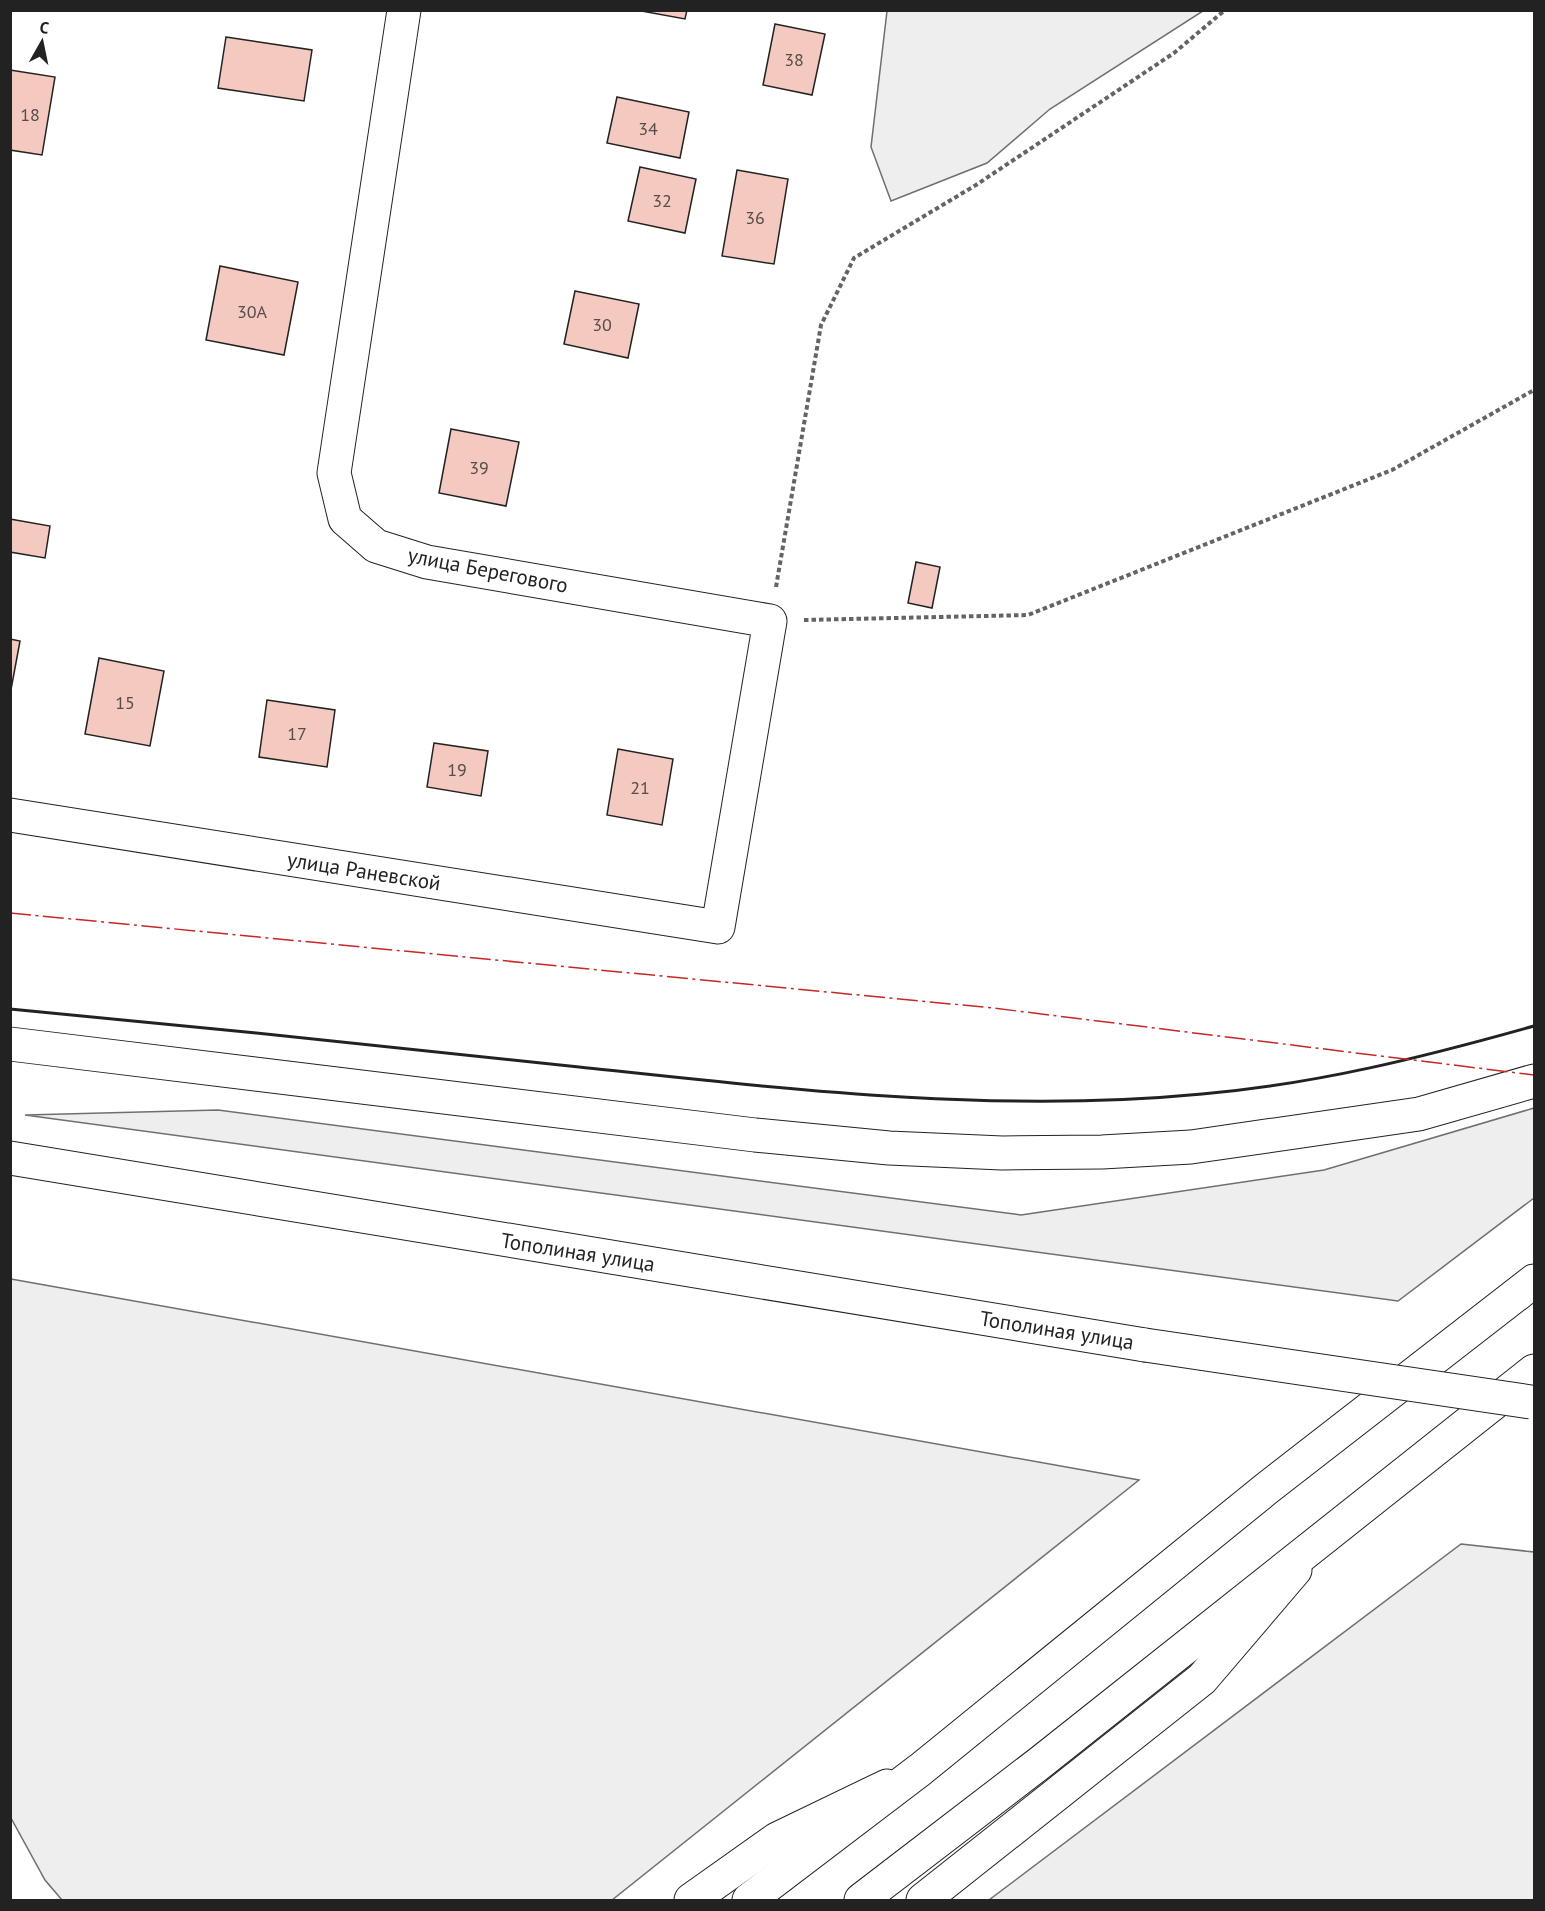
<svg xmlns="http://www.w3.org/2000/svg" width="1545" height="1911" viewBox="0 0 1545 1911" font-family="'PT Sans',sans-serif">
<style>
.green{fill:#eee;stroke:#6f6f6f;stroke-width:1.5}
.building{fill:#f3c9c0;stroke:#222;stroke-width:1.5}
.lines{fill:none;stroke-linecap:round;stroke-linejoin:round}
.minor-casing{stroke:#222;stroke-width:35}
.secondary-casing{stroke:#222;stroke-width:35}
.trunk-casing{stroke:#222;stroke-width:35}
.path{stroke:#646464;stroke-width:4;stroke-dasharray:4.5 3;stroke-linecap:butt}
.minor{stroke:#fff;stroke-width:33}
.secondary{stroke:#fff;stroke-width:33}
.trunk{stroke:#fff;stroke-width:33}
.secondary-bridge-casing{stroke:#222;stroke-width:35;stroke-linecap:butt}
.secondary-bridge{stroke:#fff;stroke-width:33}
.wall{stroke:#222;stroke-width:3}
.power{stroke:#c62828;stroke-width:1.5;stroke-dasharray:21 4.5 3 4.5;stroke-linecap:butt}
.labels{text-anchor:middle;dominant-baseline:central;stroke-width:4.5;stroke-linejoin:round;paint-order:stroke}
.number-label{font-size:18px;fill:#564c4a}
.street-label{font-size:21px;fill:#222;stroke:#fff}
</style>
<rect width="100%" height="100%" fill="#fff"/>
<!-- green -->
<g class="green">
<polygon points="887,11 887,10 1203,11 1050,109 987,163 891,201 871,147"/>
<polygon points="1534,1108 1534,1198 1398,1301 25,1115 218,1110 1021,1215 1324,1170"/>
<polygon points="11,1279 1139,1480 612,1900 62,1900 45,1880 11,1818"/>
<polygon points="1461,1544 1534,1552 1534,1900 989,1900"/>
</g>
<!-- building -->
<g class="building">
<polygon points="636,10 687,10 685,19"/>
<polygon points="775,24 825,34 812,95 763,85"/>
<polygon points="226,37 312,50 304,101 218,88"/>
<polygon points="10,70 55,77 42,155 10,150"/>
<polygon points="617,97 689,112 680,158 607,143"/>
<polygon points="640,167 696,179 685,233 628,221"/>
<polygon points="737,170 788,179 774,264 722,256"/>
<polygon points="220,266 298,282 284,355 206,340"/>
<polygon points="575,291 639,304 628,358 564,344"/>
<polygon points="451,429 519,442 506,506 439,493"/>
<polygon points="10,519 50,526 45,558 10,552"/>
<polygon points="916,562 940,567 932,608 908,603"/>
<polygon points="10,639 20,641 10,695"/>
<polygon points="99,658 164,671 150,746 85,734"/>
<polygon points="267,700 335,710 327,767 259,757"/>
<polygon points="434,743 488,751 481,796 427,787"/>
<polygon points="618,749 673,759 662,825 607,815"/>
</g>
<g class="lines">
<defs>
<polyline id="minor" points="10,815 718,927 770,621 427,562 376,546 345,519 334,473 404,10"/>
<g id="secondary">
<polyline points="10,1044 755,1135 889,1148 1002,1153 1102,1152 1191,1147 1419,1114 1534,1081"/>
<polyline points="10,1158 1145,1345"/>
<polyline points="691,1900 777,1839 887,1786"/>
<polyline points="923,1900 1202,1679 1295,1570"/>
</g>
<g id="trunk">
<polyline points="749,1900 921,1769 1266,1489 1534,1281"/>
<polyline points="861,1900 1041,1762 1534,1371"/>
</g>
</defs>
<!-- minor casing -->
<use href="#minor" class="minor-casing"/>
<!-- secondary casing -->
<use href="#secondary" class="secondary-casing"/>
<!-- trunk casing -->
<use href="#trunk" class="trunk-casing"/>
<!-- path -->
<g class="path">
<polyline points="776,587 821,325 854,258 976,185 1174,53 1225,10"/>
<polyline points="804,620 1028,615 1392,470 1534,390"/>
</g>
<!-- minor -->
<use href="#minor" class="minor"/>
<!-- secondary -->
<use href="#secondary" class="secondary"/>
<!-- trunk -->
<use href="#trunk" class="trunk"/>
<defs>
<polyline id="secondary-bridge" points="1145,1345 1531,1402"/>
</defs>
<!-- secondary-bridge casing -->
<use href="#secondary-bridge" class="secondary-bridge-casing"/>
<!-- secondary-bridge -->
<use href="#secondary-bridge" class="secondary-bridge"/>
<!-- wall -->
<path class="wall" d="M10,1009c190,18 379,37 569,58 206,22 416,47 623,27 115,-10 222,-37 332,-68"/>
<!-- power -->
<polyline class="power" points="10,913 993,1008 1534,1075"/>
</g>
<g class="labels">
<!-- number labels -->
<g class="number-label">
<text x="794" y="59">38</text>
<text x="30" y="114">18</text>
<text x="648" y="128">34</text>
<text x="662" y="200">32</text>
<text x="755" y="217">36</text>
<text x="252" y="311">30А</text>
<text x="602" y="324">30</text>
<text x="479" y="467">39</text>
<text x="125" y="702">15</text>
<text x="297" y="733">17</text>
<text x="457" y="769">19</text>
<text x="640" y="787">21</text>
</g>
<!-- street labels -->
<g class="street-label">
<text transform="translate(488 570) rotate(11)">улица Берегового</text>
<text transform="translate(364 871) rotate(9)">улица Раневской</text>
<text transform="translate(578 1252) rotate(9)">Тополиная улица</text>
<text transform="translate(1057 1330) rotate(9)">Тополиная улица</text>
</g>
</g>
<!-- border -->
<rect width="1545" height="1911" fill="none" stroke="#222222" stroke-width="24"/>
<!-- north arrow -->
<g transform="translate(42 42) rotate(9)" stroke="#ffffff" stroke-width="4.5" paint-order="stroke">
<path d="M0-4.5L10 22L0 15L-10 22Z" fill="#222222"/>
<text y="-9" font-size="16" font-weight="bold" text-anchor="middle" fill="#222222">С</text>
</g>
</svg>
